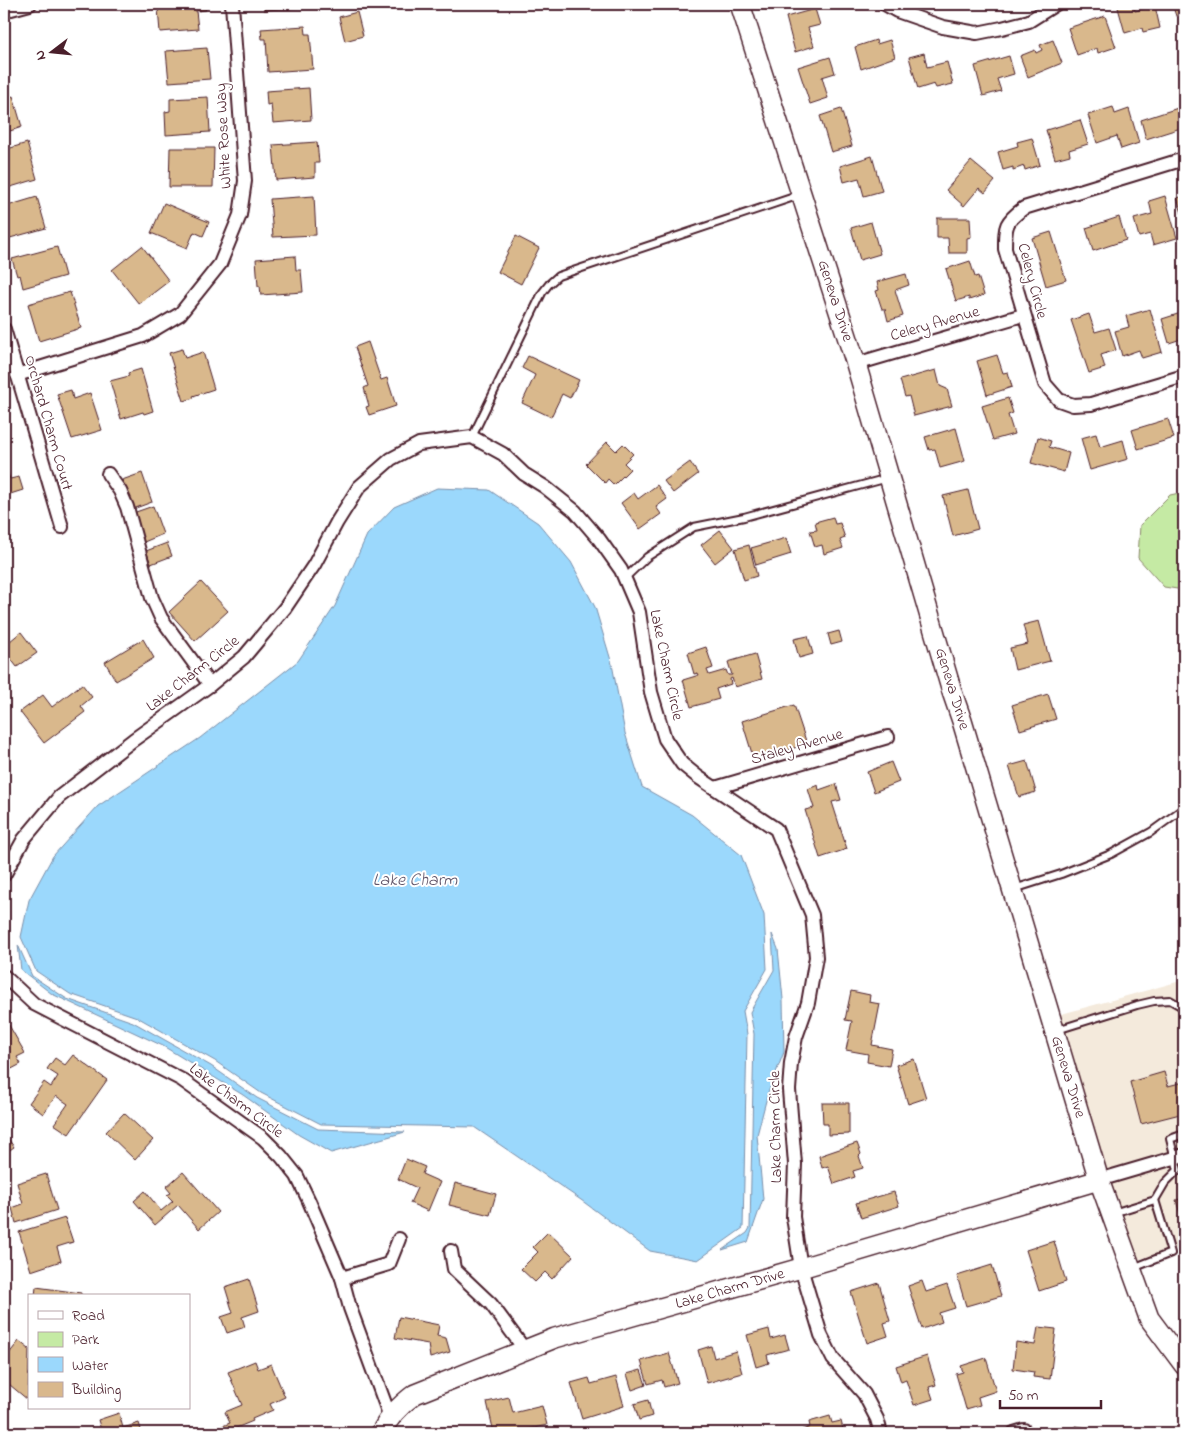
<svg xmlns="http://www.w3.org/2000/svg" width="1188" height="1437" viewBox="0 0 1188 1437" font-family="'Indie Flower',sans-serif">
<style>
.built{fill:#f4eadc}
.green{fill:#c5eaa4;stroke:#888468}
.water{fill:#9bd8fc;stroke:#7b8ea8}
.building{fill:#d9b88c;stroke:#4a1f2b}
.lines{fill:none;stroke-linecap:round;stroke-linejoin:round}
.lane-casing{stroke:#4a1f2b;stroke-width:10}
.street-casing{stroke:#4a1f2b;stroke-width:16}
.secondary-casing{stroke:#4a1f2b;stroke-width:22}
.lane{stroke:#fff;stroke-width:6}
.street{stroke:#fff;stroke-width:12}
.secondary{stroke:#fff;stroke-width:19}
.labels{text-anchor:middle;dominant-baseline:central;stroke-width:4;stroke-linejoin:round;paint-order:stroke}
.street-label{font-size:16px;fill:#4a1f2b;stroke:#fff}
.water-label{font-size:18px;font-style:italic;fill:#62566a;stroke:#fff}
</style>
<rect width="100%" height="100%" fill="#fff"/>
<filter id="ink" filterUnits="userSpaceOnUse"><feTurbulence type="fractalNoise" baseFrequency=".02" numOctaves="2"/><feDisplacementMap in="SourceGraphic" scale="10" xChannelSelector="R" yChannelSelector="G"/><feConvolveMatrix kernelMatrix="1 2 1 2 8 2 1 2 1" color-interpolation-filters="sRGB"/></filter>
<g filter="url(#ink)">
<!-- built -->
<g class="built">
<polygon points="1184,980 1184,1149 1105,1171 1058,1015"/>
<polygon points="1184,1159 1184,1246 1133,1261 1109,1181"/>
</g>
<!-- green -->
<polygon class="green" points="1184,492 1184,590 1164,587 1138,558 1140,525 1170,495"/>
<!-- water -->
<g class="water">
<polygon points="437,488 489,490 538,523 571,562 595,607 612,664 625,733 642,787 692,815 741,855 764,915 767,969 743,1011 747,1034 743,1228 698,1260 650,1251 581,1200 474,1127 321,1124 261,1093 215,1061 137,1017 70,994 36,971 21,937 29,900 53,856 98,806 200,738 298,661 335,606 367,535 394,507"/>
<polygon points="772,934 778,949 783,999 784,1052 768,1093 757,1135 763,1199 748,1242 722,1250 747,1233 750,1228 754,1034 750,1012 774,970"/>
<polygon points="18,945 32,976 67,999 133,1022 211,1066 257,1098 318,1129 405,1132 331,1153 299,1135 243,1095 163,1046 52,994 21,970"/>
</g>
<!-- building -->
<g class="building">
<polygon points="155,4 205,4 206,10 196,11 198,29 160,32 158,9 156,9"/>
<polygon points="264,4 302,4 303,8 264,10"/>
<polygon points="1117,4 1134,4 1135,11 1155,6 1160,28 1143,32 1142,28 1125,33"/>
<polygon points="1172,4 1184,4 1184,13 1176,16"/>
<polygon points="815,9 820,25 808,28 814,46 795,52 786,17"/>
<polygon points="357,12 363,36 345,41 339,17"/>
<polygon points="1105,16 1116,47 1098,53 1097,48 1077,55 1068,28"/>
<polygon points="305,26 306,34 310,34 313,69 268,72 266,39 262,39 261,29"/>
<polygon points="876,40 877,44 890,40 895,57 861,69 855,47"/>
<polygon points="1053,40 1062,63 1028,77 1020,56 1035,50 1036,53 1042,50 1040,45"/>
<polygon points="207,48 210,79 169,82 166,51"/>
<polygon points="924,53 927,67 947,62 953,84 936,88 934,84 918,89 909,57"/>
<polygon points="1009,56 1014,74 997,79 1001,91 983,96 975,66"/>
<polygon points="830,57 835,73 822,77 828,98 810,104 798,67"/>
<polygon points="309,88 311,120 273,123 271,104 267,105 266,91"/>
<polygon points="13,96 22,127 4,133 4,99"/>
<polygon points="208,97 210,132 166,135 165,112 170,111 170,99"/>
<polygon points="1113,107 1115,114 1129,109 1139,143 1121,149 1117,136 1097,143 1088,115"/>
<polygon points="1181,107 1184,118 1184,127 1146,139 1141,120"/>
<polygon points="841,109 852,146 831,152 820,116"/>
<polygon points="1080,120 1088,144 1069,150 1070,155 1055,159 1046,130"/>
<polygon points="1032,138 1040,165 1025,170 1024,166 1013,170 1013,167 1003,170 998,152 1018,146 1017,142"/>
<polygon points="317,142 319,163 315,163 315,177 276,180 273,145"/>
<polygon points="27,143 37,179 4,189 4,150"/>
<polygon points="170,148 214,148 213,187 169,187"/>
<polygon points="872,156 882,191 864,196 859,178 844,182 840,166"/>
<polygon points="971,161 995,181 985,193 979,188 964,206 946,190"/>
<polygon points="314,196 316,235 273,237 270,199"/>
<polygon points="1165,196 1177,238 1153,245 1150,234 1139,237 1134,219 1152,214 1149,201"/>
<polygon points="1184,196 1184,216 1183,216 1177,198"/>
<polygon points="37,197 46,228 10,238 5,221 4,221 4,207"/>
<polygon points="164,203 209,222 203,236 194,232 187,248 151,233"/>
<polygon points="1119,217 1126,240 1093,251 1086,228"/>
<polygon points="937,218 970,218 971,237 967,238 967,253 949,253 948,238 937,238"/>
<polygon points="871,222 880,254 860,260 851,228"/>
<polygon points="1051,232 1066,280 1046,286 1032,238"/>
<polygon points="516,236 539,248 521,284 498,272"/>
<polygon points="142,246 169,281 139,304 112,270"/>
<polygon points="57,247 65,276 23,288 20,275 17,276 12,259"/>
<polygon points="295,256 296,270 301,270 303,292 261,295 260,286 258,286 256,259"/>
<polygon points="970,261 975,277 978,276 984,295 969,300 969,297 956,301 946,269"/>
<polygon points="906,274 909,285 895,290 903,316 888,321 885,309 882,309 876,291 879,290 877,282"/>
<polygon points="70,292 81,328 39,341 28,304"/>
<polygon points="1150,309 1162,352 1142,358 1139,350 1122,356 1115,331 1129,327 1126,316"/>
<polygon points="1184,312 1184,338 1169,343 1162,319"/>
<polygon points="1089,314 1095,332 1109,328 1116,350 1101,355 1105,368 1089,373 1071,320"/>
<polygon points="368,342 381,380 387,378 396,406 369,415 366,407 369,406 364,388 368,386 355,347"/>
<polygon points="182,349 185,358 203,352 214,389 193,396 194,398 184,401 169,353"/>
<polygon points="997,355 1003,373 1008,372 1012,387 987,395 977,361"/>
<polygon points="528,356 579,380 570,398 562,394 551,417 522,403 535,375 522,368"/>
<polygon points="141,369 153,411 144,414 143,412 121,419 110,381 129,376 128,373"/>
<polygon points="936,370 940,386 947,389 952,406 914,416 909,396 905,397 900,380"/>
<polygon points="71,390 73,399 90,393 102,430 72,439 57,394"/>
<polygon points="1008,398 1013,413 1008,415 1014,434 993,440 982,406"/>
<polygon points="1184,416 1184,433 1179,418"/>
<polygon points="1168,419 1174,438 1138,449 1132,430"/>
<polygon points="956,428 965,461 940,468 935,449 929,450 925,437"/>
<polygon points="1096,434 1100,447 1123,440 1128,459 1090,470 1081,438"/>
<polygon points="1038,437 1051,441 1049,447 1069,453 1064,472 1031,463"/>
<polygon points="607,442 616,451 623,444 633,454 624,463 630,469 614,485 608,479 605,483 586,464"/>
<polygon points="690,462 698,474 673,493 664,481"/>
<polygon points="4,463 10,479 19,477 23,490 4,496"/>
<polygon points="142,473 152,502 133,509 122,480"/>
<polygon points="657,485 667,499 656,507 661,514 640,529 621,503 634,493 638,499"/>
<polygon points="968,490 978,529 953,536 943,496"/>
<polygon points="153,506 163,534 144,542 133,513"/>
<polygon points="833,517 835,524 840,523 845,538 840,540 843,548 824,554 822,545 815,547 810,531 817,530 815,522"/>
<polygon points="720,530 734,548 715,563 701,545"/>
<polygon points="786,538 791,554 756,565 751,548"/>
<polygon points="167,543 172,556 151,564 146,551"/>
<polygon points="749,545 757,576 744,580 735,549"/>
<polygon points="201,582 228,611 195,641 169,612"/>
<polygon points="1039,621 1050,661 1015,670 1010,648 1028,644 1023,625"/>
<polygon points="839,631 842,642 831,645 828,634"/>
<polygon points="21,632 37,653 17,667 4,650 4,646"/>
<polygon points="808,636 813,654 799,658 794,639"/>
<polygon points="143,639 154,658 116,681 105,662"/>
<polygon points="706,647 713,668 707,670 709,675 726,670 728,675 732,675 728,662 755,654 762,679 735,687 732,678 730,679 731,684 716,689 719,699 691,707 683,680 699,675 698,673 694,674 688,653"/>
<polygon points="82,684 92,697 81,706 85,712 44,743 20,712 43,695 52,707"/>
<polygon points="1048,694 1056,719 1020,730 1012,705"/>
<polygon points="794,705 807,744 754,760 742,721"/>
<polygon points="1027,761 1036,792 1019,797 1009,766"/>
<polygon points="891,762 899,782 874,792 867,772"/>
<polygon points="836,784 841,800 832,802 847,849 820,858 805,810 814,808 808,789 818,785 819,790"/>
<polygon points="851,991 870,995 869,1002 880,1004 872,1045 892,1049 889,1066 867,1062 868,1054 846,1050 852,1021 845,1020"/>
<polygon points="6,1020 25,1053 17,1057 21,1064 4,1073 4,1022"/>
<polygon points="73,1055 107,1080 69,1134 54,1124 68,1104 56,1096 43,1114 29,1103 44,1082 51,1087 58,1076 47,1069 55,1058 65,1065"/>
<polygon points="914,1059 926,1098 908,1104 896,1065"/>
<polygon points="1164,1072 1168,1086 1184,1082 1184,1113 1141,1124 1130,1082"/>
<polygon points="822,1103 849,1103 849,1134 828,1135 828,1124 823,1124"/>
<polygon points="124,1113 153,1140 135,1160 106,1132"/>
<polygon points="4,1133 14,1147 4,1154"/>
<polygon points="857,1143 861,1154 859,1156 863,1168 853,1171 855,1177 834,1184 828,1166 822,1168 819,1156"/>
<polygon points="406,1159 425,1167 422,1174 440,1182 428,1211 410,1203 417,1188 398,1179"/>
<polygon points="183,1172 218,1212 199,1229 178,1205 155,1225 134,1201 145,1191 161,1211 173,1201 167,1195 171,1193 166,1187"/>
<polygon points="46,1174 57,1210 16,1223 12,1208 23,1204 17,1183"/>
<polygon points="455,1183 496,1194 490,1215 449,1205"/>
<polygon points="894,1192 899,1206 861,1218 856,1203"/>
<polygon points="1184,1198 1184,1228 1176,1200"/>
<polygon points="65,1218 73,1242 57,1247 61,1261 31,1271 19,1232"/>
<polygon points="548,1232 573,1256 552,1279 545,1272 535,1282 521,1269 538,1252 533,1247"/>
<polygon points="1054,1241 1066,1282 1039,1291 1026,1250"/>
<polygon points="992,1265 1001,1296 966,1306 957,1276"/>
<polygon points="249,1279 259,1311 242,1317 245,1327 227,1333 221,1317 233,1313 225,1287"/>
<polygon points="922,1281 926,1292 947,1285 955,1308 939,1313 942,1322 922,1329 908,1286"/>
<polygon points="879,1283 890,1321 884,1323 888,1336 867,1343 851,1292"/>
<polygon points="36,1287 81,1293 81,1296 35,1296"/>
<polygon points="399,1317 439,1325 437,1336 446,1338 450,1352 430,1358 428,1344 395,1338"/>
<polygon points="1038,1327 1056,1329 1050,1379 1033,1377 1034,1372 1013,1369 1016,1342 1035,1345"/>
<polygon points="769,1329 771,1339 785,1335 789,1349 767,1355 769,1363 756,1367 747,1335"/>
<polygon points="19,1341 29,1349 28,1400 4,1380 4,1360"/>
<polygon points="711,1346 714,1358 736,1351 742,1373 707,1383 698,1350"/>
<polygon points="669,1353 678,1383 664,1387 662,1380 648,1384 641,1361"/>
<polygon points="927,1356 936,1385 929,1387 933,1399 914,1405 906,1380 901,1382 896,1366"/>
<polygon points="986,1358 996,1391 978,1397 980,1405 966,1409 956,1374 963,1372 961,1366"/>
<polygon points="255,1361 258,1369 271,1364 285,1397 270,1404 273,1410 252,1419 253,1421 224,1433 217,1433 215,1429 230,1423 225,1412 242,1405 228,1372"/>
<polygon points="641,1370 646,1385 632,1390 627,1374"/>
<polygon points="616,1377 624,1406 582,1419 571,1383 589,1378 591,1384"/>
<polygon points="509,1397 513,1413 542,1406 547,1425 512,1433 494,1433 487,1402"/>
<polygon points="648,1400 652,1416 639,1420 634,1404"/>
<polygon points="119,1413 123,1428 139,1423 142,1433 102,1433 98,1420"/>
<polygon points="830,1416 832,1423 841,1421 844,1433 803,1433 802,1430 810,1427 809,1422"/>
<polygon points="1076,1426 1099,1430 1098,1433 1074,1433"/>
</g>
<g class="lines">
<defs>
<g id="lane">
<polyline points="472,437 542,293 549,284 558,276 800,195"/>
<polyline points="625,578 647,557 694,527 744,517 888,478"/>
<polyline points="1014,889 1061,874 1111,854 1151,832 1184,808"/>
<polyline points="1057,1030 1137,1005 1154,1001 1170,1000 1184,1008"/>
<polyline points="1113,1213 1155,1200 1165,1183 1178,1170 1170,1139 1184,1134"/>
<polyline points="1133,1268 1171,1253 1155,1200"/>
</g>
<g id="street">
<polyline points="885,4 897,11 943,27 977,33 1002,28 1029,21 1056,4"/>
<polyline points="4,11 30,4"/>
<path d="M1184,159l-160,49c-19,14 -19,17 -19,41l40,135 14,16 14,5 18,-1 93,-28"/>
<polyline points="4,329 62,527"/>
<polyline points="856,364 1023,315"/>
<polyline points="17,375 143,336 180,314 220,264 240,215 245,181 232,4"/>
<polyline points="108,474 120,491 127,507 152,598 161,618 210,685"/>
<polyline points="715,788 888,737"/>
<polyline points="4,875 24,839 59,797 133,740 210,685 244,657 285,608 314,565 337,522 359,487 391,459 419,444 472,437 503,454 524,474 545,487 575,511 599,539 621,570 639,612 651,692 665,739 682,764 698,777 776,829 812,915 816,957 808,1003 796,1037 791,1063 789,1090 795,1164 793,1217 801,1268 821,1335 833,1359 864,1394 877,1419 881,1433"/>
<polyline points="4,976 34,1004 182,1080 263,1138 281,1156 297,1176 309,1201 342,1278 350,1308 390,1417"/>
<polyline points="1099,1180 1184,1155"/>
<polyline points="451,1251 454,1269 491,1304 525,1350"/>
<polyline points="342,1278 389,1264 399,1239"/>
<polyline points="1014,1433 1024,1430"/>
</g>
<g id="secondary">
<polyline points="740,4 856,364 952,692 962,721 1099,1180 1149,1318 1184,1365"/>
<path d="M381,1433c8,-17 19,-28 34,-39l140,-56 246,-70 298,-88"/>
</g>
</defs>
<!-- lane casing -->
<use href="#lane" class="lane-casing"/>
<!-- street casing -->
<use href="#street" class="street-casing"/>
<!-- secondary casing -->
<use href="#secondary" class="secondary-casing"/>
<!-- lane -->
<use href="#lane" class="lane"/>
<!-- street -->
<use href="#street" class="street"/>
<!-- secondary -->
<use href="#secondary" class="secondary"/>
</g>
</g>
<g class="labels">
<!-- street labels -->
<g class="street-label">
<text transform="translate(224 136) rotate(-93)">White Rose Way</text>
<text transform="translate(1032 281) rotate(75)">Celery Circle</text>
<text transform="translate(835 301) rotate(72)">Geneva Drive</text>
<text transform="translate(935 324) rotate(-16)">Celery Avenue</text>
<text transform="translate(48 423) rotate(74)">Orchard Charm Court</text>
<text transform="translate(666 665) rotate(78)">Lake Charm Circle</text>
<text transform="translate(193 674) rotate(-38)">Lake Charm Circle</text>
<text transform="translate(952 689) rotate(73)">Geneva Drive</text>
<text transform="translate(797 747) rotate(-16)">Staley Avenue</text>
<text transform="translate(1068 1077) rotate(73)">Geneva Drive</text>
<text transform="translate(236 1101) rotate(37)">Lake Charm Circle</text>
<text transform="translate(776 1127) rotate(-91)">Lake Charm Circle</text>
<text transform="translate(730 1289) rotate(-16)">Lake Charm Drive</text>
</g>
<!-- water labels -->
<g class="water-label">
<text x="415" y="881">Lake Charm</text>
</g>
</g>
<!-- margin -->
<rect width="1188" height="1437" fill="none" stroke="#fff" stroke-width="20"/>
<rect x="10" y="10" width="1168" height="1417" fill="none" stroke="#4a1f2b" stroke-width="2" filter="url(#ink)"/>
<!-- legend -->
<rect x="28" y="1294" width="162" height="115" fill="#ffffff" stroke="#b7a5aa"/>
<rect x="38" y="1311" width="25" height="8" fill="#ffffff" stroke="#b7a5aa"/>
<text x="72" y="1320" font-size="15" fill="#4a1f2b">Road</text>
<rect x="38" y="1332" width="25" height="15" fill="#c5eaa4" stroke="#b7a5aa"/>
<text x="72" y="1344" font-size="15" fill="#4a1f2b">Park</text>
<rect x="38" y="1357" width="25" height="15" fill="#9bd8fc" stroke="#b7a5aa"/>
<text x="72" y="1370" font-size="15" fill="#4a1f2b">Water</text>
<rect x="38" y="1382" width="25" height="15" fill="#d9b88c" stroke="#b7a5aa"/>
<text x="72" y="1394" font-size="15" fill="#4a1f2b">Building</text>
<!-- north arrow -->
<g transform="translate(52 52) rotate(254)" stroke="#ffffff" stroke-width="4" paint-order="stroke">
<path d="M0-4L9 19L0 12L-9 19Z" fill="#4a1f2b"/>
<text y="-8" font-size="14" font-weight="bold" text-anchor="middle" fill="#4a1f2b">N</text>
</g>
<!-- scale -->
<path d="M1000 1400v8h101v-8" fill="none" stroke="#4a1f2b" stroke-width="2.5"/>
<text x="1008" y="1400" font-size="15" fill="#4a1f2b" stroke="#ffffff" stroke-width="4" paint-order="stroke">50 m</text>
</svg>
